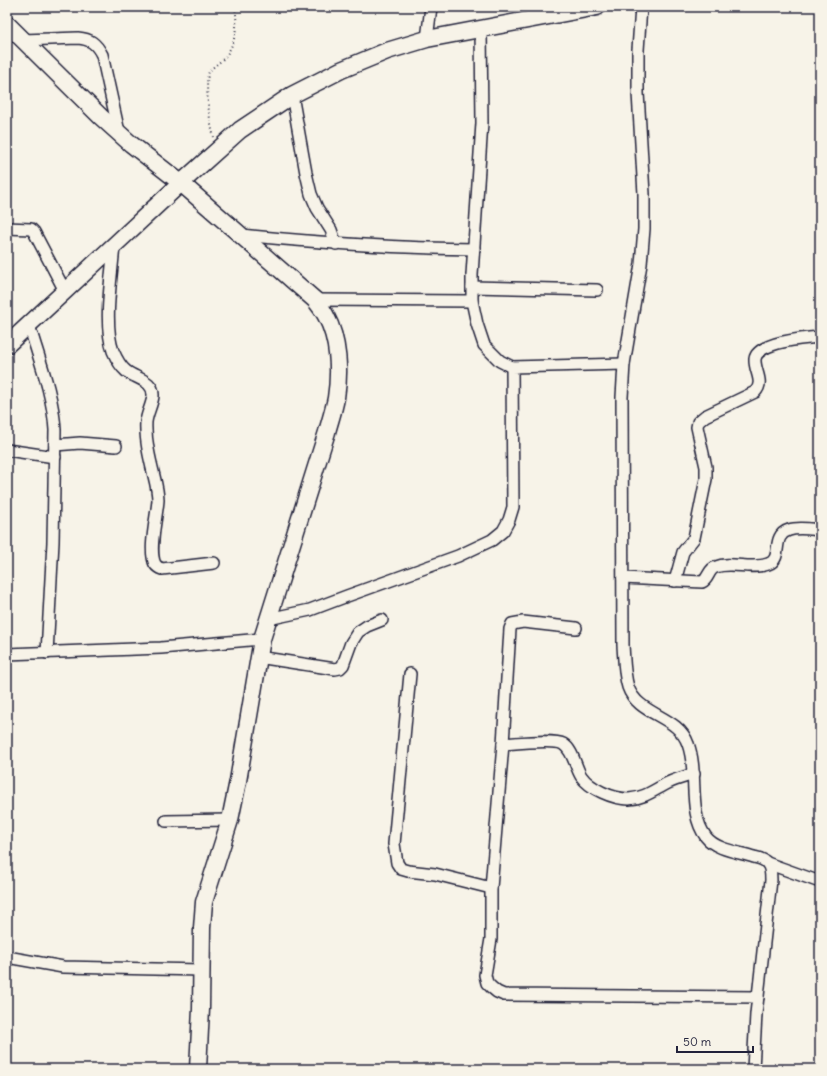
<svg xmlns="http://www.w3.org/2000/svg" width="827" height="1076" viewBox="0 0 827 1076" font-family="Delius,sans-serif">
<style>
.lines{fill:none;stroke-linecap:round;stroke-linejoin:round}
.street-casing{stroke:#22223b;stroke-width:14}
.secondary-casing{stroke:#22223b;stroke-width:19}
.path{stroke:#22223b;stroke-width:2;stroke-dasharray:1 3;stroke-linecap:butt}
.street{stroke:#f7f3e8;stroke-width:11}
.secondary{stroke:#f7f3e8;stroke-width:16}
</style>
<rect width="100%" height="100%" fill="#f7f3e8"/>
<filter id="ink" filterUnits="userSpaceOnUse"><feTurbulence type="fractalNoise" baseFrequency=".025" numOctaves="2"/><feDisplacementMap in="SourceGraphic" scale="8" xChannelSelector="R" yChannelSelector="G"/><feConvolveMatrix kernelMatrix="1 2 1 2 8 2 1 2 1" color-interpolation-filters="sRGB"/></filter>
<g filter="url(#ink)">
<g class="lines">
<defs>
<g id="street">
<path d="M641,7l-3,43v43l6,101v35l-3,35 -17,100 -2,33 1,248c1,14 1,29 5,42 10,29 50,28 60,57 11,29 -1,68 18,93 10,13 33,15 48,20 4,1 10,2 13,6 4,4 4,12 4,17l-15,134 -3,55"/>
<polyline points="481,30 482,123 472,275 472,301 477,324 484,345 500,361 512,367"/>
<polyline points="427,39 431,7"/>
<path d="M23,40l55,-2c12,1 18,5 24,17l17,77"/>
<polyline points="292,95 306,173 311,194 317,208 331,230 336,244"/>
<polyline points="7,228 31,229 34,232 65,291"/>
<path d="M241,235c78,8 155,13 233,14"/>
<path d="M114,245c-2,30 -11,78 -1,106 3,7 7,15 13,20 10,8 28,9 27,25 -1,9 -6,17 -7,26 -1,18 4,38 8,54 2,8 4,16 4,24 -1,16 -10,50 -3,64 2,3 4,4 7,5l52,-6"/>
<polyline points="472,287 597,290"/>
<polyline points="315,300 472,301"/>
<path d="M29,325c10,34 24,69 26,105l-2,112 -6,111"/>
<polyline points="55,445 80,443 116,446"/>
<polyline points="7,450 55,457"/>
<path d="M623,578l79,4c7,-3 6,-13 14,-15 14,-6 36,3 52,-3 16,-5 2,-28 21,-34 9,-3 21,-1 31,0"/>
<path d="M675,581l8,-29 11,-14 12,-59v-12l-9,-40 1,-5 7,-6 50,-24c10,-10 -1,-21 0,-33 2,-17 51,-21 65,-22"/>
<polyline points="268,619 310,610 347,596 458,556 492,540 503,531 509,520 513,507 512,367 624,364"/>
<polyline points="576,628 523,622 512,624 510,629 503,744 491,888 491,939 485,975 487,983 491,987 497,992 504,995 758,997"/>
<polyline points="7,654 161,648 262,639"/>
<polyline points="258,657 335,669 340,668 343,665 351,643 358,632 367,626 382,620"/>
<polyline points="410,674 394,844 397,863 401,869 408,871 435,874 491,888"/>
<path d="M503,744c12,-1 52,-5 60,0 10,6 12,22 18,32 9,13 32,23 48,23 16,-1 25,-9 39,-16 8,-4 17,-6 26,-9"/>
<polyline points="166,821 230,820"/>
<polyline points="767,863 820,882"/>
<polyline points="7,957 63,967 201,970"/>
</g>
<g id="secondary">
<path d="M7,24l94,93 30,27 50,39 134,117c4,5 8,10 11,16 13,24 14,56 10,82 -2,11 -6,23 -9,34l-65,207 -24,142 -8,39 -26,82 -2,26 -1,81 -3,60"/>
<polyline points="7,345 181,183 240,130 292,95 341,70 387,51 427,39 597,7"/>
</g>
</defs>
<!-- street casing -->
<use href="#street" class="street-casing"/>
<!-- secondary casing -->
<use href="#secondary" class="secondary-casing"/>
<!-- path -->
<path class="path" d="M214,137c-4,-11 -10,-55 -5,-65 4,-6 11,-9 16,-15 11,-14 13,-33 10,-50"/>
<!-- street -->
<use href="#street" class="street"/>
<!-- secondary -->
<use href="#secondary" class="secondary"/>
</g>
</g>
<!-- margin -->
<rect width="827" height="1076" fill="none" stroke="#f7f3e8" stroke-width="24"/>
<rect x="12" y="12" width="803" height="1052" fill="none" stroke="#22223b" stroke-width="1.5" filter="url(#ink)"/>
<!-- scale -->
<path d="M677 1046v6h76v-6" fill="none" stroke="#22223b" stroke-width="2"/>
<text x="683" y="1046" font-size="12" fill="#22223b" stroke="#f7f3e8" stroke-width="3" paint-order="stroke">50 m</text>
</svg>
